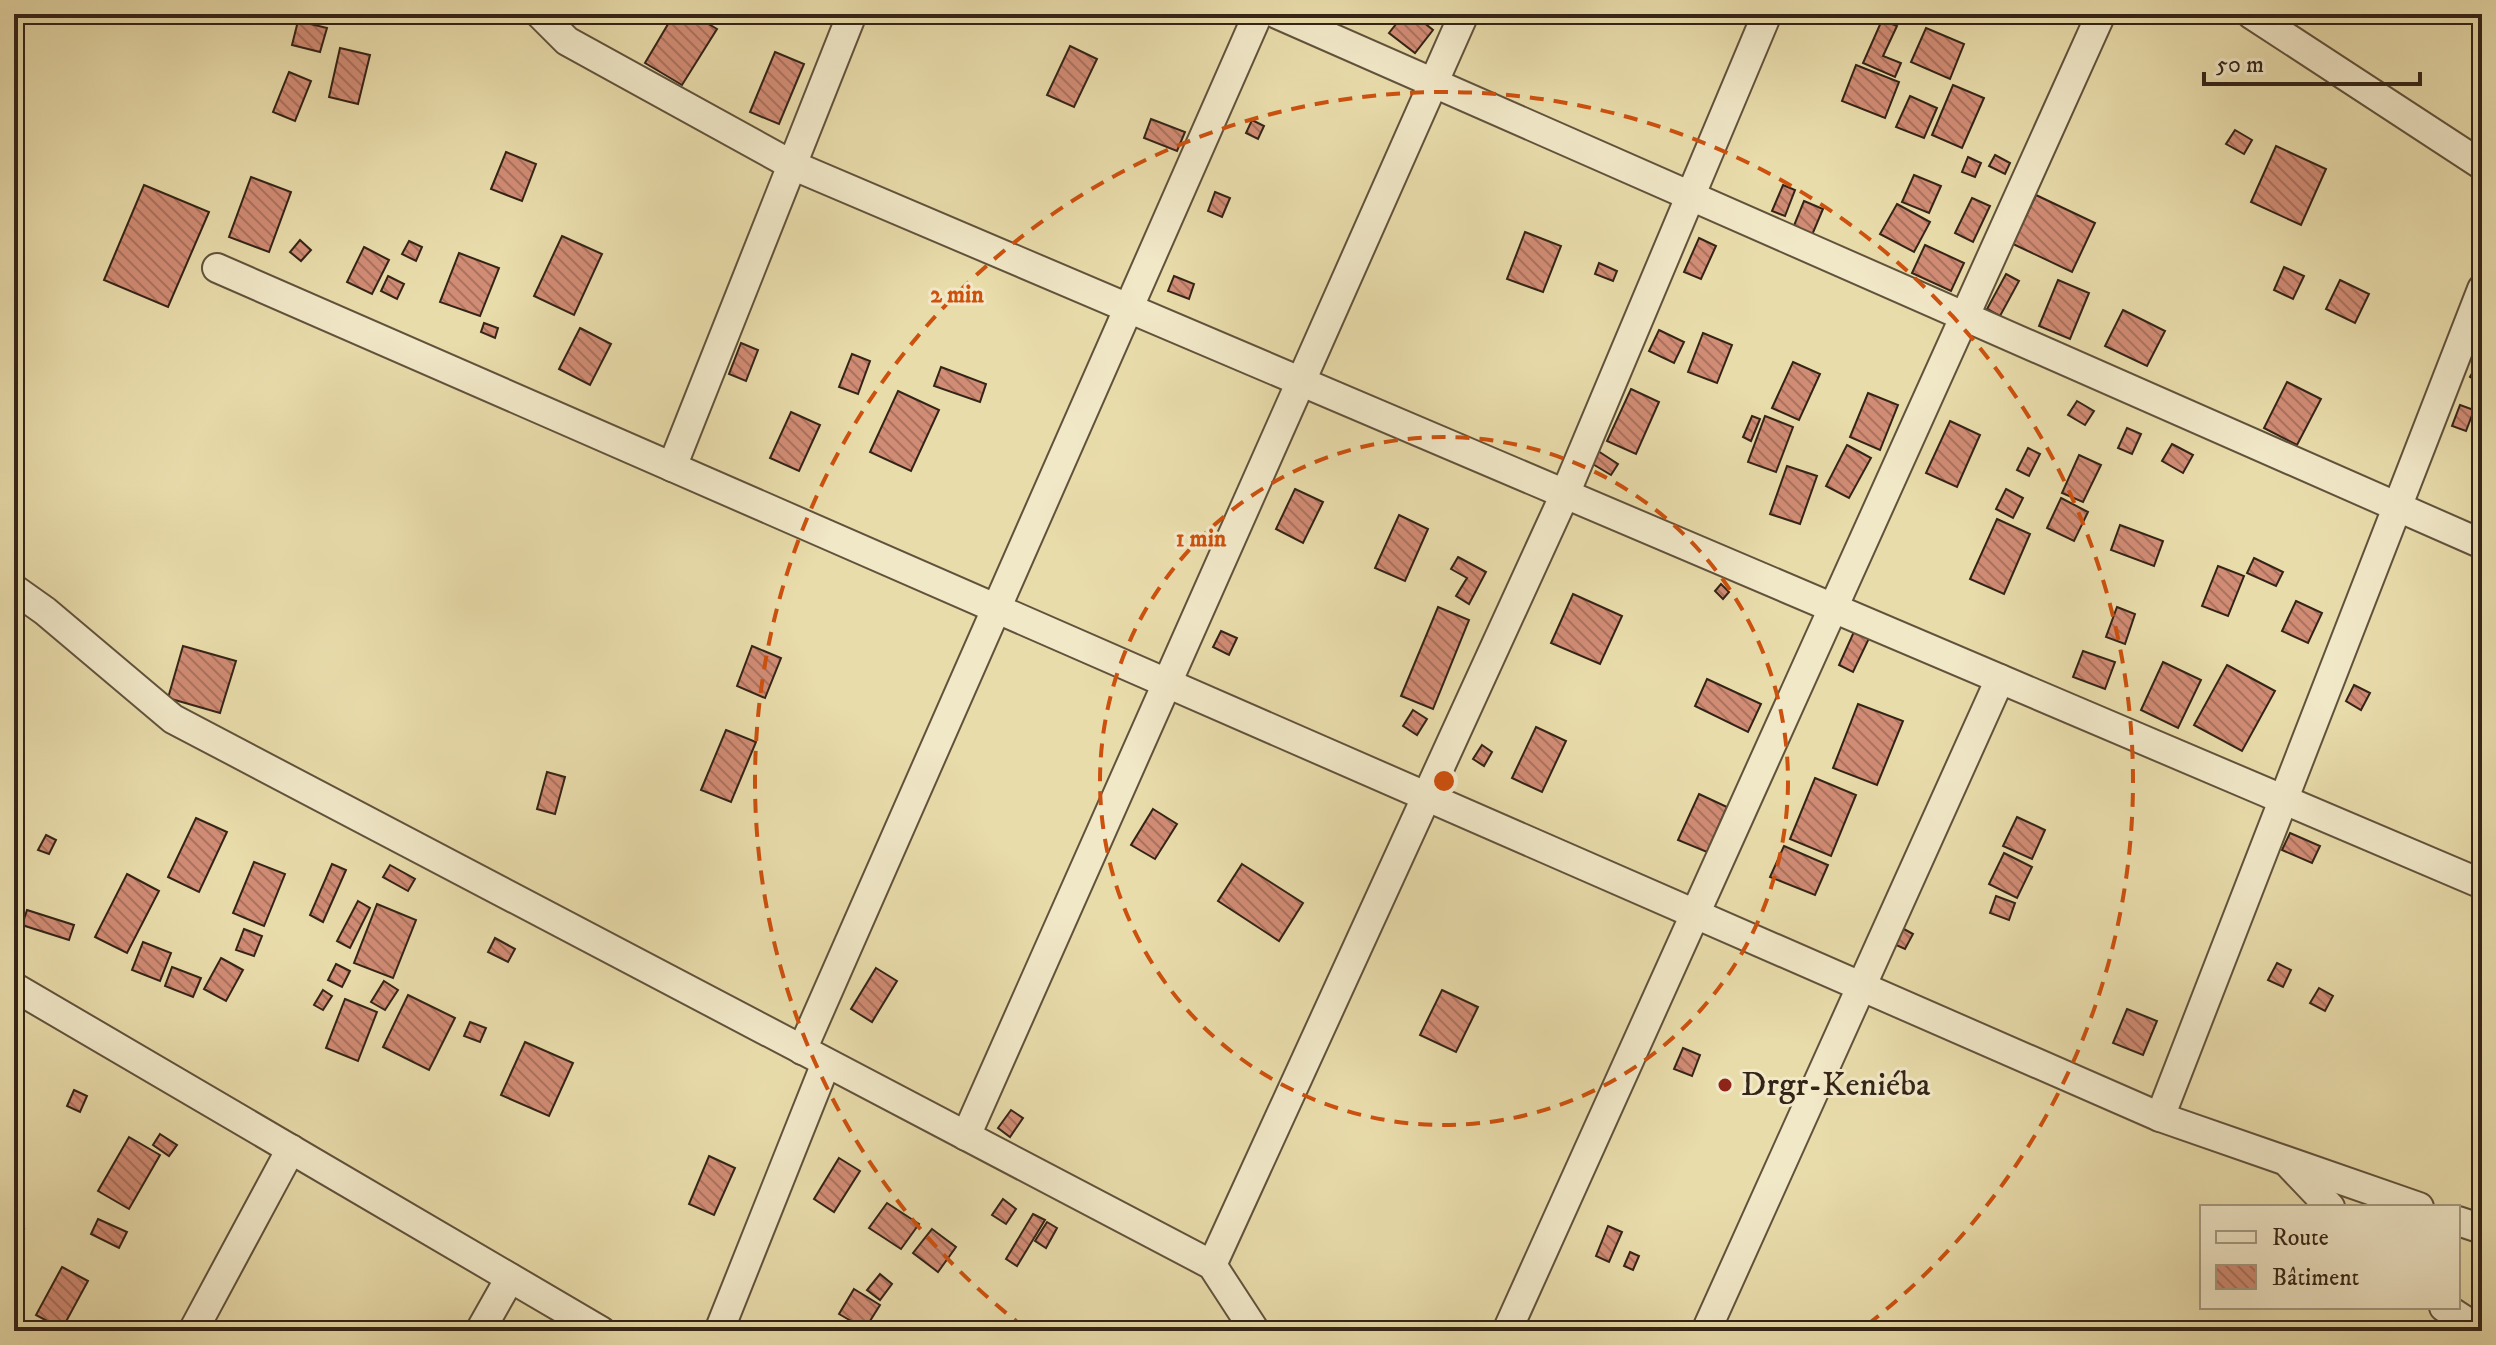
<svg xmlns="http://www.w3.org/2000/svg" width="2496" height="1345" viewBox="0 0 2496 1345" font-family="'IM FELL DW Pica',serif">
<style>
.building{fill:url(#building-back-hatch);stroke:#342417;stroke-width:2}
.lines{fill:none;stroke-linecap:round;stroke-linejoin:round}
.street-casing{stroke:#61523c;stroke-width:32}
.street{stroke:#f1e8c8;stroke-width:28}
.ring{fill:none;stroke:#cd510e;stroke-width:4;stroke-dasharray:14 10}
.poi-dot{fill:#8f2418;stroke:#f1e8c8;stroke-width:3}
.labels{text-anchor:middle;dominant-baseline:central;stroke-width:6;stroke-linejoin:round;paint-order:stroke}
.poi-label{font-size:34px;fill:#342417;stroke:#f1e8c8;text-anchor:start}
.centre{fill:#cd510e;stroke:#f1e8c8;stroke-width:4}
.ring-label{font-size:24px;text-anchor:middle;font-weight:bold;fill:#cd510e;stroke:#f1e8c8;stroke-width:6;stroke-linejoin:round;paint-order:stroke}
</style>
<defs>
<pattern id="building-back-hatch" width="6" height="6" patternUnits="userSpaceOnUse" patternTransform="scale(2)"><rect width="6" height="6" fill="#d18c75"/><path d="M-1 5l2 2M0 0l6 6M5-1l2 2" fill="none" stroke="#aa725f"/></pattern>
</defs>
<rect width="100%" height="100%" fill="#e9dcab"/>
<filter id="stains"><feTurbulence type="fractalNoise" baseFrequency=".0025" numOctaves="4"/><feColorMatrix values="0 0 0 0 .2 0 0 0 0 .09 0 0 0 0 .02 0 0 0 .5 -.17"/></filter>
<radialGradient id="worn" r=".72"><stop offset=".6" stop-color="#630" stop-opacity="0"/><stop offset="1" stop-color="#630" stop-opacity=".3"/></radialGradient>
<!-- building -->
<g class="building">
<polygon points="674,14 692,14 717,29 682,85 645,63"/>
<polygon points="1404,14 1413,14 1433,30 1415,53 1389,33"/>
<polygon points="1882,20 1897,26 1883,56 1901,63 1895,77 1863,63"/>
<polygon points="298,21 327,28 320,52 292,45"/>
<polygon points="1926,28 1964,44 1950,79 1911,62"/>
<polygon points="1070,46 1097,59 1074,107 1047,95"/>
<polygon points="340,48 370,55 358,104 329,97"/>
<polygon points="775,52 804,64 779,124 750,112"/>
<polygon points="1856,65 1899,82 1885,118 1842,101"/>
<polygon points="289,72 311,81 295,121 273,112"/>
<polygon points="1953,85 1984,98 1962,148 1932,135"/>
<polygon points="1910,96 1937,108 1924,138 1896,127"/>
<polygon points="1151,119 1185,132 1177,151 1144,138"/>
<polygon points="1252,120 1264,126 1258,139 1246,133"/>
<polygon points="2235,130 2252,140 2244,154 2226,144"/>
<polygon points="2276,146 2326,169 2301,225 2251,202"/>
<polygon points="506,152 536,164 522,201 491,189"/>
<polygon points="1995,155 2010,163 2005,174 1989,166"/>
<polygon points="1968,157 1981,163 1975,177 1962,172"/>
<polygon points="1914,175 1941,186 1929,213 1902,202"/>
<polygon points="251,177 291,192 269,252 229,237"/>
<polygon points="144,185 209,212 168,307 104,280"/>
<polygon points="1783,185 1795,190 1785,216 1772,211"/>
<polygon points="1215,192 1230,198 1222,217 1208,211"/>
<polygon points="2036,195 2095,223 2072,272 2013,244"/>
<polygon points="1972,198 1990,206 1973,242 1955,233"/>
<polygon points="1804,201 1823,209 1812,235 1793,228"/>
<polygon points="1897,204 1930,222 1914,252 1880,234"/>
<polygon points="1525,232 1561,246 1543,292 1507,279"/>
<polygon points="562,236 602,254 574,315 534,296"/>
<polygon points="1699,238 1716,246 1701,279 1684,272"/>
<polygon points="300,240 311,250 301,261 290,252"/>
<polygon points="409,241 422,247 416,261 402,254"/>
<polygon points="1925,245 1964,263 1951,291 1912,273"/>
<polygon points="364,247 389,260 372,294 347,282"/>
<polygon points="459,253 499,268 480,316 440,302"/>
<polygon points="1599,263 1617,271 1613,281 1595,274"/>
<polygon points="2284,267 2304,276 2293,299 2274,290"/>
<polygon points="2006,274 2019,281 2000,316 1987,309"/>
<polygon points="388,276 404,284 397,299 381,291"/>
<polygon points="1174,276 1194,284 1189,299 1168,291"/>
<polygon points="2058,280 2089,293 2070,339 2039,326"/>
<polygon points="2340,280 2369,294 2355,323 2326,309"/>
<polygon points="2123,310 2165,331 2147,366 2105,346"/>
<polygon points="484,323 498,328 495,338 481,332"/>
<polygon points="580,328 611,344 590,385 559,369"/>
<polygon points="1659,330 1684,342 1674,363 1649,351"/>
<polygon points="1703,333 1732,345 1717,383 1688,372"/>
<polygon points="741,343 758,350 746,381 729,374"/>
<polygon points="852,354 870,361 858,394 839,387"/>
<polygon points="1793,362 1820,374 1799,420 1772,408"/>
<polygon points="2478,363 2482,365 2482,384 2470,377"/>
<polygon points="941,367 986,384 980,402 934,386"/>
<polygon points="2287,382 2321,399 2297,445 2264,428"/>
<polygon points="1631,389 1659,402 1636,454 1607,441"/>
<polygon points="898,391 939,410 911,471 870,452"/>
<polygon points="1868,393 1898,405 1880,450 1850,437"/>
<polygon points="2077,401 2094,411 2085,425 2068,415"/>
<polygon points="2460,405 2474,410 2466,431 2452,426"/>
<polygon points="791,412 820,425 799,471 770,458"/>
<polygon points="1752,416 1760,419 1751,441 1743,437"/>
<polygon points="1765,416 1793,427 1776,472 1748,462"/>
<polygon points="1950,421 1980,435 1957,487 1926,473"/>
<polygon points="2127,428 2141,434 2132,454 2118,448"/>
<polygon points="2172,444 2193,455 2183,473 2162,461"/>
<polygon points="1847,445 1871,458 1849,498 1826,486"/>
<polygon points="2028,448 2040,454 2029,476 2017,470"/>
<polygon points="1598,451 1618,464 1611,475 1591,463"/>
<polygon points="2079,455 2101,465 2083,502 2062,493"/>
<polygon points="1787,466 1817,476 1800,524 1770,514"/>
<polygon points="1295,489 1323,502 1303,543 1276,529"/>
<polygon points="2006,489 2023,498 2013,518 1996,509"/>
<polygon points="2061,498 2088,512 2074,541 2047,528"/>
<polygon points="1399,515 1428,529 1405,581 1375,568"/>
<polygon points="1997,519 2030,534 2004,594 1970,579"/>
<polygon points="2120,525 2163,541 2154,566 2111,550"/>
<polygon points="1458,557 1486,572 1469,604 1456,596 1467,578 1451,569"/>
<polygon points="2254,558 2283,572 2276,586 2247,573"/>
<polygon points="2218,566 2244,576 2228,616 2202,606"/>
<polygon points="1721,584 1729,592 1723,599 1715,591"/>
<polygon points="1573,594 1622,616 1600,664 1551,643"/>
<polygon points="2296,601 2322,613 2308,643 2282,631"/>
<polygon points="1438,607 1469,620 1433,709 1401,696"/>
<polygon points="2117,607 2135,614 2125,644 2106,637"/>
<polygon points="1857,625 1872,632 1853,672 1839,665"/>
<polygon points="1221,631 1237,638 1229,655 1213,647"/>
<polygon points="183,646 236,661 220,713 168,698"/>
<polygon points="752,646 781,658 765,698 737,686"/>
<polygon points="2083,651 2115,662 2105,689 2073,677"/>
<polygon points="2163,662 2201,680 2178,728 2141,710"/>
<polygon points="2227,665 2275,691 2242,751 2194,725"/>
<polygon points="1707,679 1761,704 1748,732 1695,706"/>
<polygon points="2354,685 2370,693 2361,710 2346,701"/>
<polygon points="1858,704 1903,721 1877,785 1833,768"/>
<polygon points="1413,710 1427,719 1417,735 1403,726"/>
<polygon points="1536,727 1566,741 1542,792 1512,778"/>
<polygon points="726,730 756,742 731,802 701,790"/>
<polygon points="1482,745 1492,752 1484,766 1473,759"/>
<polygon points="547,772 565,777 555,814 537,809"/>
<polygon points="1815,778 1856,795 1831,856 1790,839"/>
<polygon points="1699,794 1727,807 1707,852 1678,840"/>
<polygon points="1153,809 1177,824 1155,859 1131,845"/>
<polygon points="2017,817 2045,830 2032,859 2003,846"/>
<polygon points="196,818 227,832 199,892 168,877"/>
<polygon points="2290,833 2320,846 2312,863 2282,850"/>
<polygon points="46,835 56,840 49,854 38,850"/>
<polygon points="1784,846 1828,865 1815,895 1770,877"/>
<polygon points="2004,853 2032,867 2017,898 1989,884"/>
<polygon points="254,862 285,874 264,926 233,913"/>
<polygon points="332,864 346,870 323,922 310,915"/>
<polygon points="1242,864 1303,903 1279,941 1218,901"/>
<polygon points="390,865 415,879 408,891 383,877"/>
<polygon points="127,874 159,891 127,953 95,937"/>
<polygon points="1996,896 2015,903 2009,920 1990,913"/>
<polygon points="358,901 370,908 350,948 337,941"/>
<polygon points="377,904 416,920 393,978 354,963"/>
<polygon points="27,910 74,925 69,940 22,925"/>
<polygon points="1902,928 1913,934 1905,949 1894,944"/>
<polygon points="244,929 262,936 254,956 236,950"/>
<polygon points="495,938 515,949 508,962 488,952"/>
<polygon points="143,942 171,953 160,981 132,970"/>
<polygon points="221,958 243,970 226,1001 204,989"/>
<polygon points="2277,963 2291,970 2283,987 2268,980"/>
<polygon points="336,964 350,971 342,987 328,980"/>
<polygon points="172,967 201,978 193,997 165,986"/>
<polygon points="876,968 897,981 872,1022 851,1009"/>
<polygon points="384,981 398,990 385,1010 371,1002"/>
<polygon points="2319,988 2333,996 2325,1011 2310,1003"/>
<polygon points="323,990 332,996 323,1010 314,1005"/>
<polygon points="1442,990 1478,1007 1456,1052 1420,1035"/>
<polygon points="408,995 455,1018 429,1070 383,1047"/>
<polygon points="345,999 377,1012 358,1061 326,1048"/>
<polygon points="2127,1009 2157,1021 2143,1055 2113,1043"/>
<polygon points="470,1022 486,1028 480,1042 464,1036"/>
<polygon points="525,1042 573,1063 549,1116 501,1095"/>
<polygon points="1683,1048 1700,1055 1692,1076 1674,1069"/>
<polygon points="74,1090 87,1096 80,1112 67,1106"/>
<polygon points="1011,1110 1023,1118 1010,1137 998,1128"/>
<polygon points="160,1134 177,1145 169,1156 153,1145"/>
<polygon points="129,1137 160,1155 129,1209 98,1191"/>
<polygon points="709,1156 735,1168 714,1215 689,1204"/>
<polygon points="839,1158 860,1171 834,1212 814,1199"/>
<polygon points="1003,1199 1016,1209 1006,1224 992,1215"/>
<polygon points="887,1203 919,1224 901,1249 869,1228"/>
<polygon points="1033,1214 1045,1220 1017,1266 1006,1259"/>
<polygon points="98,1219 127,1232 119,1248 91,1234"/>
<polygon points="14,1222 24,1229 14,1243"/>
<polygon points="1047,1222 1057,1228 1046,1248 1035,1241"/>
<polygon points="1608,1226 1622,1232 1609,1262 1596,1256"/>
<polygon points="932,1229 956,1247 938,1272 913,1253"/>
<polygon points="1630,1252 1639,1256 1633,1270 1624,1266"/>
<polygon points="62,1267 88,1281 62,1329 36,1315"/>
<polygon points="880,1274 892,1284 880,1300 867,1290"/>
<polygon points="854,1289 880,1305 865,1329 839,1314"/>
</g>
<g class="lines">
<defs>
<g id="street">
<polyline points="540,14 567,41 792,165 2482,884"/>
<polyline points="1277,14 2482,544"/>
<polyline points="2251,14 2482,165"/>
<polyline points="217,268 2160,1117 2419,1207"/>
<polyline points="672,467 852,14"/>
<polyline points="14,589 45,611 173,719 1212,1265 1255,1331"/>
<polyline points="14,987 601,1331"/>
<polyline points="802,1050 1258,14"/>
<polyline points="2160,1117 2482,289"/>
<polyline points="966,1136 1464,14"/>
<polyline points="2289,1164 2330,1207"/>
<polyline points="2458,1221 2482,1229"/>
<polyline points="1212,1265 1565,494 1767,14"/>
<polyline points="2444,1307 2481,1331"/>
<polyline points="193,1331 291,1149"/>
<polyline points="480,1331 510,1278"/>
<polyline points="719,1331 826,1063"/>
<polyline points="1507,1331 2101,14"/>
<polyline points="1706,1331 2000,679"/>
</g>
</defs>
<!-- street casing -->
<use href="#street" class="street-casing"/>
<!-- street -->
<use href="#street" class="street"/>
</g>
<!-- distance rings -->
<g class="ring">
<circle cx="1444" cy="781" r="344"/>
<path d="M1025 1328A689 689 0 1 1 1863 1328"/>
</g>
<!-- markers -->
<circle class="poi-dot" cx="1725" cy="1085" r="8"/>
<g class="labels">
<!-- poi labels -->
<g class="poi-label">
<text x="1741" y="1085">Drgr-Keniéba</text>
</g>
</g>
<circle cx="1444" cy="781" r="12" class="centre"/>
<g class="ring-label">
<text x="957" y="302">2 min</text>
<text x="1201" y="546">1 min</text>
</g>
<!-- margin -->
<rect width="2496" height="1345" fill="none" stroke="#e9dcab" stroke-width="48"/>
<rect x="16" y="16" width="2464" height="1313" fill="none" stroke="#342417" stroke-width="4"/>
<rect x="24" y="24" width="2448" height="1297" fill="none" stroke="#342417" stroke-width="2"/>
<!-- legend -->
<rect x="2200" y="1205" width="260" height="104" fill="#f1e8c8" stroke="#a59a81" stroke-width="2"/>
<rect x="2216" y="1231" width="40" height="12" fill="#f1e8c8" stroke="#a59a81" stroke-width="2"/>
<text x="2272" y="1245" font-size="24" fill="#342417">Route</text>
<rect x="2216" y="1265" width="40" height="24" fill="url(#building-back-hatch)" stroke="#a59a81" stroke-width="2"/>
<text x="2272" y="1285" font-size="24" fill="#342417">Bâtiment</text>
<!-- scale -->
<path d="M2204 72v12h216v-12" fill="none" stroke="#342417" stroke-width="4"/>
<text x="2216" y="72" font-size="24" fill="#342417" stroke="#f1e8c8" stroke-width="6" paint-order="stroke">50 m</text>
<rect width="100%" height="100%" filter="url(#stains)"/>
<rect width="100%" height="100%" fill="url(#worn)"/>
</svg>
